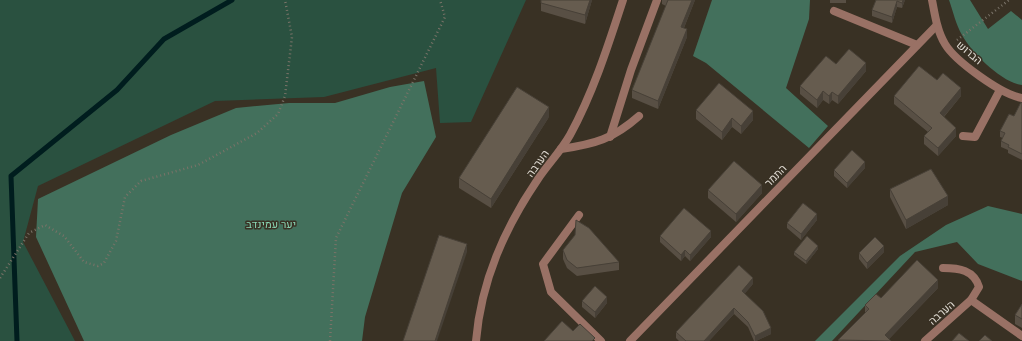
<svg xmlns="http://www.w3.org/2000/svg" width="1022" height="341" viewBox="0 0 1022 341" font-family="'Noto Sans',Heebo,sans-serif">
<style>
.green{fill:#2a5140}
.forest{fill:#43705c}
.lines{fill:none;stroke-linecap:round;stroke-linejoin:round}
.stream{stroke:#001d1e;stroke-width:5}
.path{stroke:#7a7368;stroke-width:2.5;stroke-dasharray:1 3;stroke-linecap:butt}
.service{stroke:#997165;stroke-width:8}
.minor{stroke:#997165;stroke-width:8}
.tertiary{stroke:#997165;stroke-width:8}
.wall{fill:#584f44}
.shaded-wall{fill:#474037}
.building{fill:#665c4f;stroke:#474037}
.labels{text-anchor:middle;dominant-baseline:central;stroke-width:3;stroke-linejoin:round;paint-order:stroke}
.street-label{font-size:11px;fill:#e1dcd4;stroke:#393124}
.park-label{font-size:11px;fill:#88d4b2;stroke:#393124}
</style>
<rect width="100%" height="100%" fill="#393124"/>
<!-- green -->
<polygon class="green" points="0,0 526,0 471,122 440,123 436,68 324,97 215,101 38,186 23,242 75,341 0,341"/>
<!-- forest -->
<g class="forest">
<polygon points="712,0 810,0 809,19 786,88 828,126 809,148 706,63 693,56"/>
<path d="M949,0h21l18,29 23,-18 11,9v65c-20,-2 -51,-33 -60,-50 -6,-10 -9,-24 -13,-35z"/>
<polygon points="424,81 436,137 402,193 365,317 362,341 84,341 36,237 38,199 171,135 236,108 289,103 335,103 390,87"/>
<polygon points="988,206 1022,214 1022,281 978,264 957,242 915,252 832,341 815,341 900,256 946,225"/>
</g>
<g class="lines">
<!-- stream -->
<polyline class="stream" points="17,341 11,176 117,90 164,39 232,0"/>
<!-- path -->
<g class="path">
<polyline points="957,40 1009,0"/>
<polyline points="0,278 29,233 45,225 64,236 84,262 98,266 104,263 116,241 125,197 141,181 198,165 257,133 278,114 285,96 292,37 285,0"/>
<polyline points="330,341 336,238 445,17 440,0"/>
</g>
<!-- service -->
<g class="service">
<polyline points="834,11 917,45"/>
<polyline points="963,136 975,137 1000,90"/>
<polyline points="610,137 631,70 657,0"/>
<path d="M561,149c34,-5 52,-10 78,-33"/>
<polyline points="579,215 543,264 551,292 601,341"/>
</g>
<!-- minor -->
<g class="minor">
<polyline points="971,300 1022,336"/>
<path d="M476,341c5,-60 28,-112 62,-162 10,-15 23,-28 32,-44 23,-42 38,-89 53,-135"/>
<polyline points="630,341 937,25"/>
<path d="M925,341l46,-41 8,-13c-5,-17 -20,-19 -36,-19"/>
</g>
<!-- tertiary -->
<path class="tertiary" d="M932,0c3,15 5,31 13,44 10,17 57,51 77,54"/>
</g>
<!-- wall -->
<g class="wall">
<polygon points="592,0 585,24 541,11 541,3"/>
<polygon points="662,0 695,0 684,28 687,37 658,109 632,98 632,90 666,6 662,4"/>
<rect x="830" y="0" width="16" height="3"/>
<polygon points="876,0 905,0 902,8 897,7 892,23 872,16 872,10"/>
<polygon points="836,64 866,71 838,104 832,100 829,104 823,100 817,108 800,94 800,86"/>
<polygon points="937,80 961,96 944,117 956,136 938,156 924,144 924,136 928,132 894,104 894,96"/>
<polygon points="1022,103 1022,160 1008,153 1008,150 1001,147 1001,141 1003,138 1000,137 1000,131 1014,116"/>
<polygon points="696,110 753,120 741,134 732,127 722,140 696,119"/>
<polygon points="549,117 491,208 459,188 459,178"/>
<polygon points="865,168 847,188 834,176 834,170"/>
<polygon points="890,189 948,205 906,229 890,197"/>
<polygon points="708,190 762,193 736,222 708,198"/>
<polygon points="817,220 801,240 787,228 787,223"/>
<polygon points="660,236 711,237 690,261 685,256 681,261 660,242"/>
<polygon points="818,249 806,264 794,255 794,252"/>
<polygon points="563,250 619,262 619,270 577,276 567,268 563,259"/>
<polygon points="884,252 867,269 859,259 859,253"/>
<polygon points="753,284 744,294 771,334 756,341 754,341 748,327 734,314 709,341 679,341 676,338 676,332"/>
<polygon points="938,288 889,339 891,341 838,341 865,313 865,305 881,298"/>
<polygon points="582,301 607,303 595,318 582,307"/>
<polygon points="1022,304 1022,328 1015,324 1015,315"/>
</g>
<!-- shaded-wall -->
<g class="shaded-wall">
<polygon points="590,0 592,0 585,24 585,15"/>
<polygon points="692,0 695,0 681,35 681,27"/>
<polygon points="903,0 905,0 902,8 902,3"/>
<polygon points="897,1 897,7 892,23 892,17"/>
<polygon points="687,29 687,37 658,109 658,101"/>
<polygon points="866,63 866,71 838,104 838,96"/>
<polygon points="961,88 961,96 940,121 940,113"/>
<polygon points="823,91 823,100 817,108 817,100"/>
<polygon points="832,92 832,100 829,104 829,96"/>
<polygon points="549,107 549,117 491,208 491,199"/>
<polygon points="753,111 753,120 741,134 741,126"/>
<polygon points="732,118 732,127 722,140 722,132"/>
<polygon points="956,128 956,136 938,156 938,148"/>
<polygon points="865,162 865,168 847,188 847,183"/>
<polygon points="762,185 762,193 736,222 736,214"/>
<polygon points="948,196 948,205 906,229 906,220"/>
<polygon points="817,214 817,220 801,240 801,234"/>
<polygon points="711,231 711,237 690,261 690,255"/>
<polygon points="467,244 467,252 437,341 435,341"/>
<polygon points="818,246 818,249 806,264 806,261"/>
<polygon points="884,246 884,252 867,269 867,263"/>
<polygon points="685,250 685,256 681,261 681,255"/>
<polygon points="753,278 753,284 742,297 742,291"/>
<polygon points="938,280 938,288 887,341 885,335"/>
<polygon points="607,297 607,303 595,318 595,312"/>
<polygon points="734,308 734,314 709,341 704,341"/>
<polygon points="771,328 771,334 756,341 755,341 755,336"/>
</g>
<!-- building -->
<g class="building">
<polygon points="541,0 590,0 585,15 541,3"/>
<polygon points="668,0 692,0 681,27 687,29 658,101 632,90"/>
<polygon points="876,0 903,0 902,3 897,1 892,17 872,10"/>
<polygon points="849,49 866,63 838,96 832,92 829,96 823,91 817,100 800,86 826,56 836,64"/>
<polygon points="919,66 937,80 943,73 961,88 940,113 956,128 938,148 924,136 932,128 894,96"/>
<polygon points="719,83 753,111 741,126 732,118 722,132 696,110"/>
<polygon points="517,87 549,107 491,199 459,178"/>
<polygon points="1021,102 1022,103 1022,154 1008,147 1009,145 1001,141 1005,133 1000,131 1009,114 1014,116"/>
<polygon points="852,150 865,162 847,183 834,170"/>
<polygon points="734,161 762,185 736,214 708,190"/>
<polygon points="931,169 948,196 906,220 890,189"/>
<polygon points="803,203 817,214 801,234 787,223"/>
<polygon points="684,208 711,231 690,255 685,250 681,255 660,236"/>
<polygon points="576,220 589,228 619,262 577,268 567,260 563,250 575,235"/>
<polygon points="439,235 467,244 435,341 403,341"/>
<polygon points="807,236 818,246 806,261 794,252"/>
<polygon points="875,237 884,246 867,263 859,253"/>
<polygon points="917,260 938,280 885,335 891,341 838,340 869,309 865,305 876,294 881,298"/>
<polygon points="739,265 753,278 742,291 763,311 771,328 755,336 748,322 734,308 704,341 686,341 676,332"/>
<polygon points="595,286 607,297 595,312 582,301"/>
<polygon points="1022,304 1022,319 1015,315"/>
<polygon points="562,321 573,331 580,324 595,338 592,341 544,341"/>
<polygon points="959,333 969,341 952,341"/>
<polygon points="985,335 992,341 979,341"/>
</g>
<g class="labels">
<!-- street labels -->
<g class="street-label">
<text transform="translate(970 52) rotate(40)">הברוש</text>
<text transform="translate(537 163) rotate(-54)">הערבה</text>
<text transform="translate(775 175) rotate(-46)">התמר</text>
<text transform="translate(941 312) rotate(-41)">הערבה</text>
</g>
<!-- park labels -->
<g class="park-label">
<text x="271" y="223">יער עמינדב</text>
</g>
</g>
</svg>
